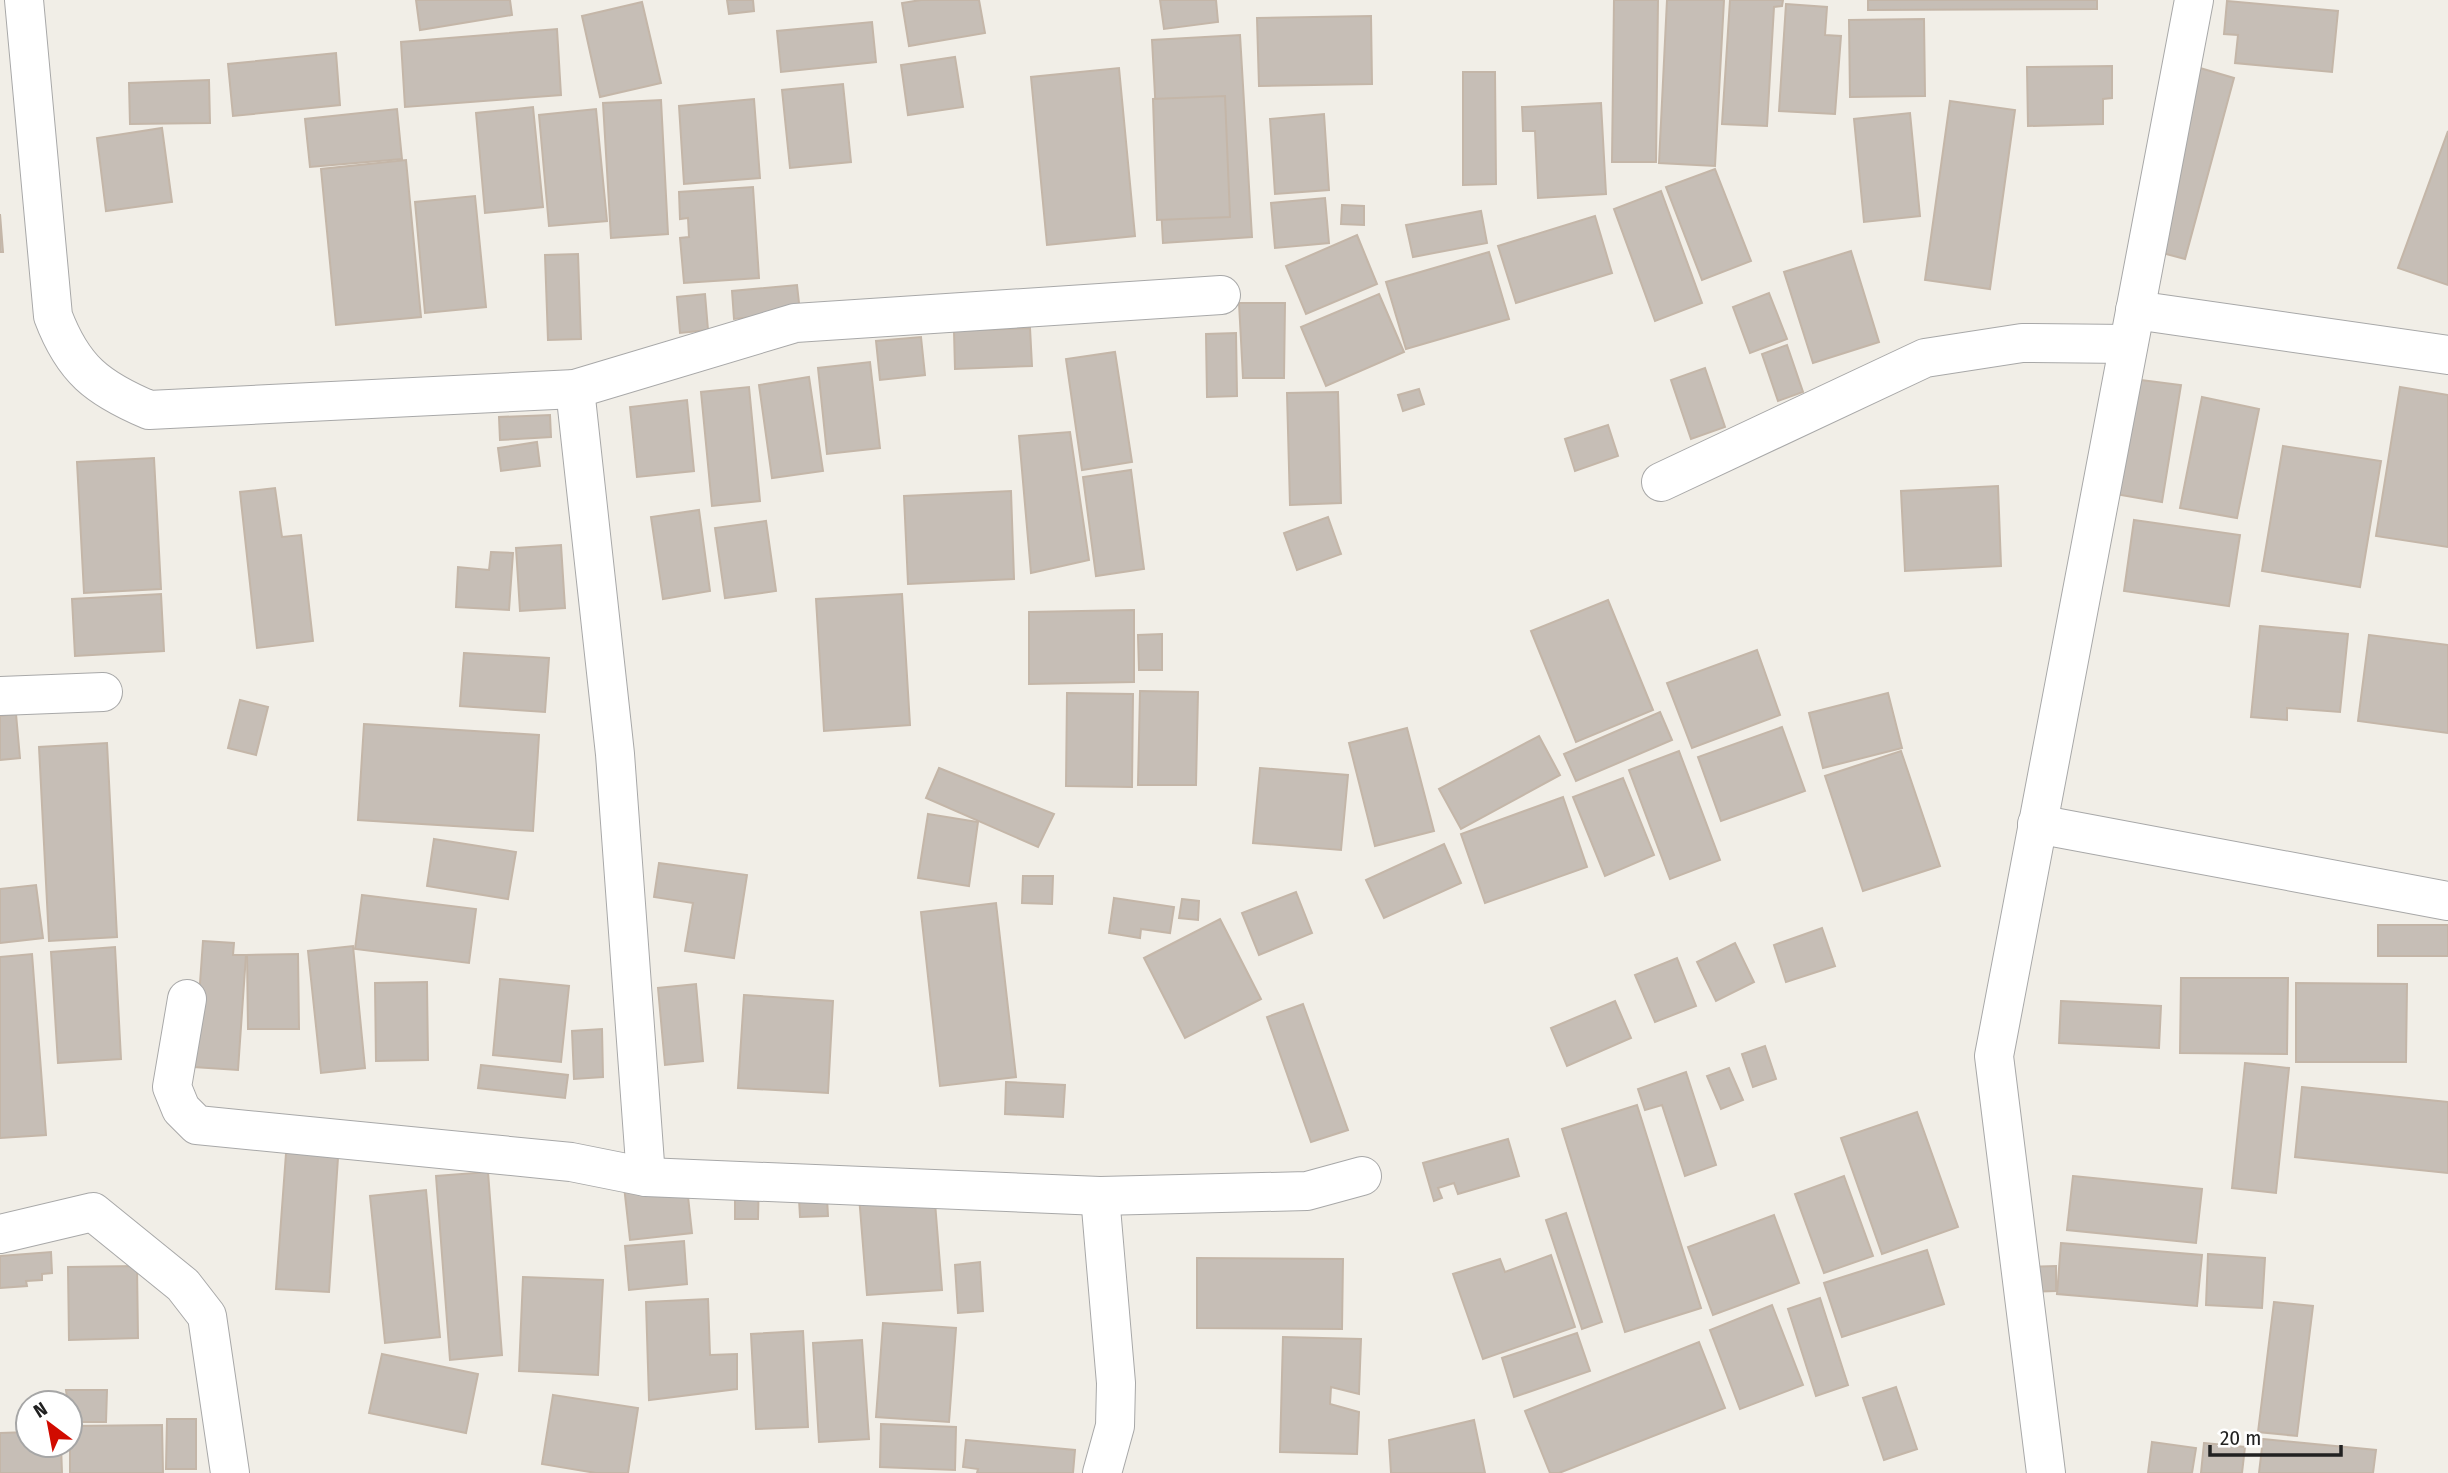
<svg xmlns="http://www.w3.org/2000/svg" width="2448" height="1473" viewBox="0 0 2448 1473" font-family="'Fira Sans Condensed',sans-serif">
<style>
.building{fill:#c6beb6;stroke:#c4b6a8;stroke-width:2}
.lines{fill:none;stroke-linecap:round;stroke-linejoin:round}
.street-casing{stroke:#a8a8a8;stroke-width:40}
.street{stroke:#fff;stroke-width:38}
</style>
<rect width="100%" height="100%" fill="#f1eee7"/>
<!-- building -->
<g class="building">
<polygon points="416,0 510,0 512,15 420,30"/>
<polygon points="727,0 753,0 754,11 729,14"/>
<polygon points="921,0 979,0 985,33 909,46 902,3"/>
<polygon points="1160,0 1216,0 1218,22 1164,29"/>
<polygon points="1614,0 1658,0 1656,162 1612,162"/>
<polygon points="1667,0 1724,0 1715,166 1659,163"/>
<polygon points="1730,0 1783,0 1782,6 1774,7 1767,126 1722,124"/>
<polygon points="1868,0 2097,0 2097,9 1868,10"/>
<polygon points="2227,1 2338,11 2332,72 2235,63 2238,35 2224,34"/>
<polygon points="642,2 661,83 600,97 582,16"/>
<polygon points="1786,4 1827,7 1825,35 1841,36 1835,114 1779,111"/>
<polygon points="1371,16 1372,84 1259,86 1257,18"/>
<polygon points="1924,19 1925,96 1850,97 1849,20"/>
<polygon points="872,22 876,62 781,72 777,31"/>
<polygon points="557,29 561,95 405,107 401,42"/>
<polygon points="1240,35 1252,237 1163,243 1152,40"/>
<polygon points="336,53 340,105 233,116 228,64"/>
<polygon points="955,57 963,107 908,115 901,65"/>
<polygon points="2112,66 2112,98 2103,99 2103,124 2028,126 2027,67"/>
<polygon points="1119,68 1135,236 1047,245 1031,77"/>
<polygon points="2200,68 2234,78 2185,259 2151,250"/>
<polygon points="1463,72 1495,72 1496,184 1463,185"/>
<polygon points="209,80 210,123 130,124 129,83"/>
<polygon points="843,84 851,162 790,168 782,90"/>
<polygon points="1225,96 1230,217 1157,220 1153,99"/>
<polygon points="754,99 760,178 684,184 679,106"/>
<polygon points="661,100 668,234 611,238 603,103"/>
<polygon points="1950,101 2015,110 1990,289 1925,280"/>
<polygon points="1601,103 1606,194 1538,198 1535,131 1523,131 1522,107"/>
<polygon points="533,107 543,207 485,213 476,113"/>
<polygon points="397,109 402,159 310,167 305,119"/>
<polygon points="596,109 607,221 549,226 539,115"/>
<polygon points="1910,113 1920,216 1864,222 1854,119"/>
<polygon points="1324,114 1329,190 1275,194 1270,119"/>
<polygon points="162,128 172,202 106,211 97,138"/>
<polygon points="2448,131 2448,285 2398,268"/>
<polygon points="406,160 421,317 336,325 321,169"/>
<polygon points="1715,169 1751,261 1702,280 1666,187"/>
<polygon points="753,187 759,278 684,283 680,238 689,237 688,218 680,219 679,192"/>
<polygon points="1661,191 1702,303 1655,321 1614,209"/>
<polygon points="475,196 486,307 425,313 415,202"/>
<polygon points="1325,198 1329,243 1275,248 1271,203"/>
<polygon points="1342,205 1364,206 1364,225 1341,224"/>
<polygon points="1481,211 1487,243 1413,257 1406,225"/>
<polygon points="0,214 3,252 0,252"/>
<polygon points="1595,216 1612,273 1516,303 1498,246"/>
<polygon points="1357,235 1377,284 1306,314 1286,266"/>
<polygon points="1851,251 1879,342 1813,363 1784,272"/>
<polygon points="1489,252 1509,319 1406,349 1386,282"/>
<polygon points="578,254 581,339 548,340 545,255"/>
<polygon points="797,285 800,312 734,319 732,291"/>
<polygon points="1769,293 1787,339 1750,353 1733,307"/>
<polygon points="705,294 708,330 680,333 677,297"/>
<polygon points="1379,294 1404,352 1326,386 1301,327"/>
<polygon points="1239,303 1285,303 1284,378 1243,378"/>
<polygon points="1030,328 1032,366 955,369 954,331"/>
<polygon points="1236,333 1237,396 1207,397 1206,334"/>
<polygon points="921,337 925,375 880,380 876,341"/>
<polygon points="1787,345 1803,392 1778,401 1762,354"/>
<polygon points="1115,352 1132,462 1082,470 1066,359"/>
<polygon points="870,362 880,448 827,454 818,368"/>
<polygon points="1705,368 1725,427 1691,439 1671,380"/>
<polygon points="809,377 823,471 772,478 759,385"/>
<polygon points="2133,379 2181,385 2162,502 2115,494"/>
<polygon points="749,387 760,501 712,506 701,392"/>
<polygon points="2400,387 2448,395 2448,547 2376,536"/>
<polygon points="1419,389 1424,404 1403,411 1398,395"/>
<polygon points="1338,392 1341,503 1290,505 1287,393"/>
<polygon points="2202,397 2259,409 2237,518 2180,508"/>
<polygon points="687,400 694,471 637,477 630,407"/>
<polygon points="550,415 551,437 500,440 499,417"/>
<polygon points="1608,425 1618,456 1575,471 1565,439"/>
<polygon points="1070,432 1089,560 1031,573 1019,436"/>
<polygon points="537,442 540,466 501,471 498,448"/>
<polygon points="2283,446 2381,461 2360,587 2262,571"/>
<polygon points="154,458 161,589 84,593 77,462"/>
<polygon points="1131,470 1144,569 1096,576 1083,477"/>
<polygon points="1998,486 2001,566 1905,571 1901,491"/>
<polygon points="275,488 282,537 301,535 313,641 257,648 240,492"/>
<polygon points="1011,491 1014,579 908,584 904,496"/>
<polygon points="699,510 710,591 663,599 651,517"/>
<polygon points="1328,517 1341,554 1297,570 1284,533"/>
<polygon points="2134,520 2240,535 2229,606 2124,591"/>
<polygon points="766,521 776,591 725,598 715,528"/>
<polygon points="561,545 565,608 520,611 516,548"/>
<polygon points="491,552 513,553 509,610 456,607 458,567 489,570"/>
<polygon points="161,594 164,651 75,656 72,599"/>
<polygon points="902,594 910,725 824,731 816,599"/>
<polygon points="1608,600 1653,710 1576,742 1531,631"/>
<polygon points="1134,610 1134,682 1029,684 1029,612"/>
<polygon points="2260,626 2348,634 2340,712 2287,708 2287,720 2251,717"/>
<polygon points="1162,634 1162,670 1139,670 1138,635"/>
<polygon points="2369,635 2448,645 2448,733 2358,721"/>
<polygon points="1757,650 1780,715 1692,748 1667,683"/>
<polygon points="464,653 549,658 545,712 460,706"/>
<polygon points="1140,691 1198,692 1196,785 1138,785"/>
<polygon points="1067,693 1133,694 1132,787 1066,786"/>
<polygon points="1888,693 1902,748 1823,768 1809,713"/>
<polygon points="240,700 268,707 256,755 228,748"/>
<polygon points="1660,712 1672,740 1576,781 1564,754"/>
<polygon points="16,714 20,758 0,760 0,716"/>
<polygon points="364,724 539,735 533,831 358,820"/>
<polygon points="1782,727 1805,791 1721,821 1698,757"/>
<polygon points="1407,728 1434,831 1375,846 1349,743"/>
<polygon points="1539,736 1560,775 1461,829 1439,789"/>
<polygon points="107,743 117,937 49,941 39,747"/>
<polygon points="1679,751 1720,860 1670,879 1629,770"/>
<polygon points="1901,751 1940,866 1863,891 1825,776"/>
<polygon points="939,768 1054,814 1038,847 926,798"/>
<polygon points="1260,768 1348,775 1341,850 1253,843"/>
<polygon points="1623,778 1654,855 1605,876 1573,797"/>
<polygon points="1563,797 1587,867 1485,903 1461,834"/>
<polygon points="928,814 978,822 969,886 918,878"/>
<polygon points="434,839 516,852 508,899 427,886"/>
<polygon points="1444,844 1461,883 1384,918 1366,880"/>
<polygon points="659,863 747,875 734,958 685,951 693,903 654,897"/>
<polygon points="1023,876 1053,876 1052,904 1022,903"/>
<polygon points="36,885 43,938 0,943 0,889"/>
<polygon points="1296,892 1312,933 1259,955 1242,913"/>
<polygon points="362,895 476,909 469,963 355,949"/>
<polygon points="1114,898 1174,907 1170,933 1141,929 1140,938 1109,933"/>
<polygon points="1182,899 1199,901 1198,920 1179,918"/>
<polygon points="996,903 1016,1077 940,1086 921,912"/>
<polygon points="1220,919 1261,999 1185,1038 1144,958"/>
<rect x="2378" y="925" width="70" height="31"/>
<polygon points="1822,928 1835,966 1786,982 1774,945"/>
<polygon points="203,941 234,943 233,955 246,955 238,1070 194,1067"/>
<polygon points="1735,943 1754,982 1716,1001 1697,962"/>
<polygon points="353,946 365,1068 321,1073 308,951"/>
<polygon points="115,947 121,1059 58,1063 51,952"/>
<polygon points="32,954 46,1135 0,1138 0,957"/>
<polygon points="298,954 299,1029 248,1029 247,955"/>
<polygon points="1677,958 1696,1006 1655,1022 1635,975"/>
<polygon points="2181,978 2288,978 2287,1054 2180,1053"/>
<polygon points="500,979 569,986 561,1062 493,1055"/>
<polygon points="427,982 428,1060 376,1061 375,983"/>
<polygon points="2296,983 2407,984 2406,1062 2296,1062"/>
<polygon points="696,984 703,1061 665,1065 658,988"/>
<polygon points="744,995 833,1001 828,1093 738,1088"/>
<polygon points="1615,1001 1631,1038 1567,1066 1551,1028"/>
<polygon points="2061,1001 2161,1006 2159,1048 2059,1043"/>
<polygon points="1303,1004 1348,1130 1311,1142 1267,1017"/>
<polygon points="602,1029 603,1077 574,1079 572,1031"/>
<polygon points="1765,1046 1776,1079 1753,1087 1742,1054"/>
<polygon points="2245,1063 2289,1068 2276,1193 2232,1188"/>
<polygon points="481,1065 568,1075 565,1098 478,1088"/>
<polygon points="1729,1068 1743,1100 1721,1109 1707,1076"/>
<polygon points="1686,1072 1716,1165 1685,1176 1662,1105 1645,1110 1638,1089"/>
<polygon points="1006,1082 1065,1085 1063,1117 1005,1114"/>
<polygon points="2302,1087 2448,1102 2448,1173 2295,1157"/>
<polygon points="1637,1105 1701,1308 1625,1332 1562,1129"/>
<polygon points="1917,1112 1958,1227 1882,1254 1841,1138"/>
<polygon points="1508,1139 1519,1176 1458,1194 1454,1183 1438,1188 1442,1198 1434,1201 1423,1163"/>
<polygon points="287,1140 339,1143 329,1292 276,1289"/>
<polygon points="685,1169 692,1233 630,1240 623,1177"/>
<polygon points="488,1172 502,1355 450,1360 436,1176"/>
<polygon points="1844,1176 1873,1256 1824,1273 1795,1194"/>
<polygon points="2073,1176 2202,1189 2196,1243 2067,1230"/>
<polygon points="735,1177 759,1177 758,1219 735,1219"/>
<polygon points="826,1179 828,1216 800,1217 798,1181"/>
<polygon points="426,1190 440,1337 385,1343 370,1196"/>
<polygon points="934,1190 942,1290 867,1295 859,1196"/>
<polygon points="1566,1213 1602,1322 1582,1329 1546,1220"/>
<polygon points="1774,1215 1799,1283 1713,1315 1688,1247"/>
<polygon points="684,1241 687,1284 629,1290 625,1246"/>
<polygon points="2061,1243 2202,1255 2197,1306 2057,1294"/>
<polygon points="1927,1250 1944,1304 1842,1337 1824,1283"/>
<polygon points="51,1252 52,1273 42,1274 42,1280 26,1281 27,1286 0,1288 0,1256"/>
<polygon points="2208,1254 2265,1258 2262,1308 2206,1305"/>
<polygon points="1551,1255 1575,1327 1483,1359 1453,1274 1500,1259 1505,1272"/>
<polygon points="1197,1258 1343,1259 1342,1329 1197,1328"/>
<polygon points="980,1262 983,1311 958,1313 955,1265"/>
<polygon points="137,1266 138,1338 69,1340 68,1267"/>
<polygon points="2056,1266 2056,1291 2019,1292 2019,1267"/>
<polygon points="523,1277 603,1280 598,1375 519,1371"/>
<polygon points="1820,1298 1848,1385 1816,1396 1788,1309"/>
<polygon points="708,1299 710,1355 737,1354 737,1389 649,1400 646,1302"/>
<polygon points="2274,1302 2313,1306 2297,1436 2258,1432"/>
<polygon points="1772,1305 1803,1385 1740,1409 1710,1330"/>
<polygon points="883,1323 956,1328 949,1422 876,1417"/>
<polygon points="803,1331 808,1427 756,1429 751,1334"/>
<polygon points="1577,1333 1590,1371 1514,1397 1502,1358"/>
<polygon points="1283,1337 1361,1339 1359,1394 1331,1387 1330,1404 1359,1412 1357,1454 1280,1452"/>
<polygon points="862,1340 869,1439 819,1442 813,1343"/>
<polygon points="1699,1342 1725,1408 1559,1473 1550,1473 1525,1411"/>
<polygon points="382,1354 478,1374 466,1433 369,1413"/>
<polygon points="1896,1387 1917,1449 1884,1460 1863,1398"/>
<polygon points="66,1390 107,1390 106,1422 70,1422"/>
<polygon points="553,1395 638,1408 628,1473 596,1473 542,1464"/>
<polygon points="167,1419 196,1419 196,1469 166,1469"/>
<polygon points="1474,1420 1485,1473 1391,1473 1389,1440"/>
<polygon points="881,1424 956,1427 955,1470 880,1467"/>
<polygon points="162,1425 163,1473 70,1473 70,1426"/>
<polygon points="28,1432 28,1445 61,1445 62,1473 0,1473 0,1433"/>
<polygon points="2263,1439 2376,1450 2373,1473 2259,1473"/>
<polygon points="966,1440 1075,1450 1073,1473 977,1473 978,1469 963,1467"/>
<polygon points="2152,1442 2196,1448 2192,1473 2148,1473"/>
<polygon points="2204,1443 2245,1447 2242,1473 2201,1473"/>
</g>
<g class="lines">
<defs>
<g id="street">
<path d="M24,0l29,316c20,53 44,72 96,94l426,-21 220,-66 426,-28"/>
<polyline points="2135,310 2448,355"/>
<polyline points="575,389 615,754 646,1177"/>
<polyline points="1661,482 1925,358 2022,343 2128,344"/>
<polyline points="0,696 103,692"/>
<polyline points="2037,824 2448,901"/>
<polyline points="187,999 172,1087 181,1109 197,1125 571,1162 646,1177 1100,1196 1307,1191 1362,1176"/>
<polyline points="1100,1196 1116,1383 1115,1426 1102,1473"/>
<polyline points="0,1234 93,1212 183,1285 207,1316 230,1473"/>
<polyline points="2046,1473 1994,1056 2194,0"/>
</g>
</defs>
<!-- street casing -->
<use href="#street" class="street-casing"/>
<!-- street -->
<use href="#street" class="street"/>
</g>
<!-- north arrow -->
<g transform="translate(49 1424) rotate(328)"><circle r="33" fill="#ffffff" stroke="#a6a6a6" stroke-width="2"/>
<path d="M0-5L12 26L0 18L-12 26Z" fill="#d10b00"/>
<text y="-10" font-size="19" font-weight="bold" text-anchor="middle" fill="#212121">N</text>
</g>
<!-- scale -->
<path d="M2210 1445v10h131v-10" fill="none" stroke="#212121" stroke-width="3.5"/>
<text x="2220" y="1445" font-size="21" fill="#212121" stroke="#ffffff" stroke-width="5" paint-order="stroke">20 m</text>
</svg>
